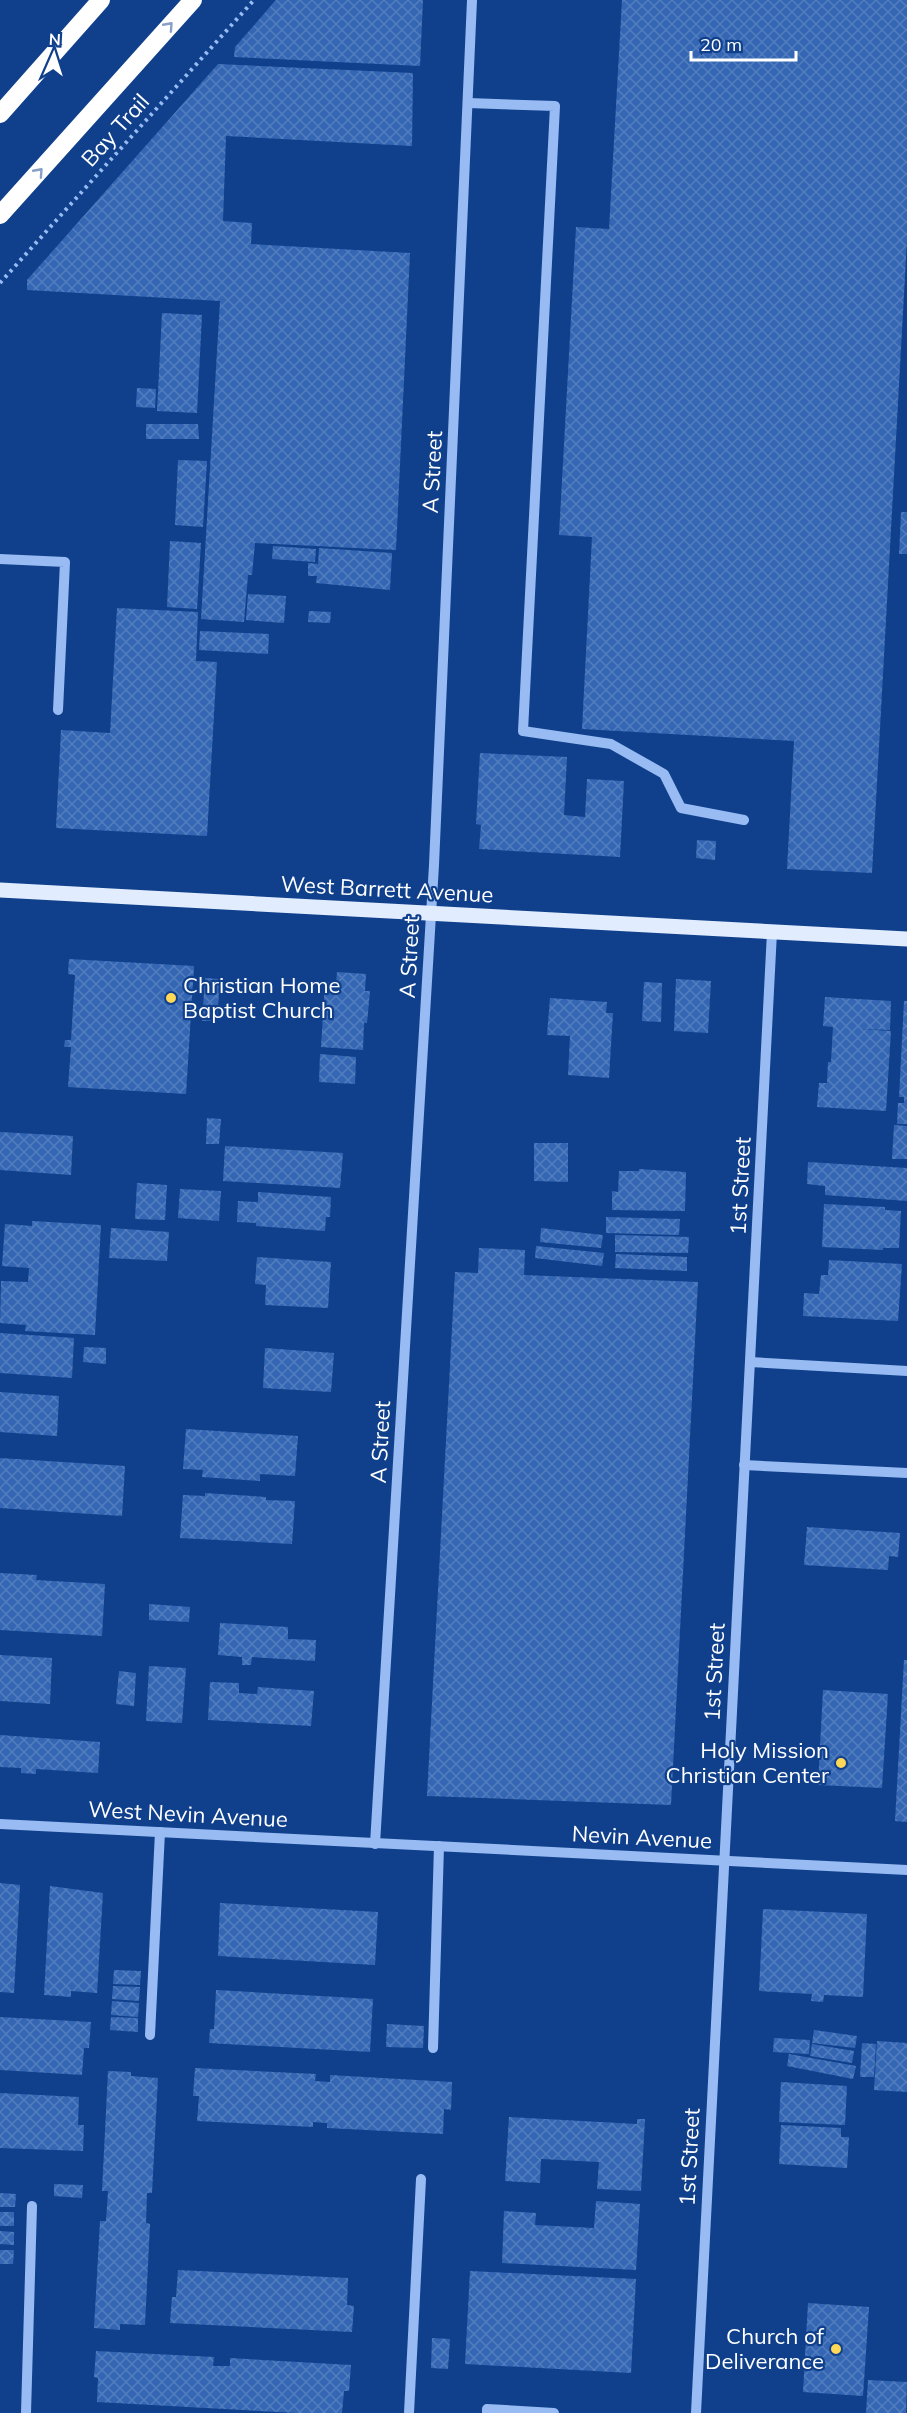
<svg xmlns="http://www.w3.org/2000/svg" width="907" height="2413" viewBox="0 0 907 2413" font-family="Mulish,sans-serif">
<style>
.building{fill:url(#building-cross-hatch)}
.lines{fill:none;stroke-linecap:round;stroke-linejoin:round}
.path{stroke:#97bbf2;stroke-width:4;stroke-dasharray:3 4.5;stroke-linecap:butt}
.minor{stroke:#97bbf2;stroke-width:10}
.major{stroke:#e2ecff;stroke-width:15}
.highway{stroke:#fff;stroke-width:18}
.oneway{stroke:#88a0c6}
.poi-dot{fill:#ffd858;stroke:#10408c;stroke-width:2}
.labels{text-anchor:middle;dominant-baseline:central;stroke-width:4.5;stroke-linejoin:round;paint-order:stroke}
.street-label{font-size:22px;fill:#fff;stroke:#10408c}
.poi-label{font-size:22px;fill:#fff;stroke:#10408c;text-anchor:end}
</style>
<defs>
<pattern id="building-cross-hatch" width="8" height="8" patternUnits="userSpaceOnUse" patternTransform="scale(1.5)"><rect width="8" height="8" fill="#3466b3"/><path d="M0 0l8 8M0 8l8-8" fill="none" stroke="#527dbe"/></pattern>
</defs>
<rect width="100%" height="100%" fill="#10408c"/>
<!-- building -->
<g class="building">
<polygon points="276,0 423,0 420,66 234,57 235,47"/>
<polygon points="622,0 907,0 907,240 872,873 787,869 794,741 582,729 592,537 559,535 576,227 609,229"/>
<polygon points="218,64 413,73 412,146 226,136 223,221 252,223 251,244 410,253 396,550 255,543 252,575 248,575 244,622 201,619 220,301 27,290 27,280"/>
<polygon points="162,313 202,315 197,413 157,411"/>
<polygon points="137,388 156,389 155,408 136,407"/>
<polygon points="146,424 198,424 199,439 146,439"/>
<polygon points="178,460 207,461 203,527 175,525"/>
<polygon points="901,512 907,512 907,554 899,554"/>
<polygon points="170,541 201,543 197,609 167,607"/>
<polygon points="273,546 316,549 315,562 272,559"/>
<polygon points="319,548 392,553 390,590 316,583 317,576 308,576 308,563 318,564"/>
<polygon points="248,594 286,596 284,623 246,620"/>
<polygon points="117,608 198,612 196,661 217,662 207,836 56,828 61,730 110,733"/>
<polygon points="309,611 331,612 330,623 308,622"/>
<polygon points="200,631 269,634 268,654 199,650"/>
<polygon points="480,753 567,757 564,815 585,817 587,779 624,781 620,857 479,849 481,825 476,824"/>
<polygon points="697,840 716,841 715,860 696,858"/>
<polygon points="69,959 194,966 186,1094 68,1087 71,1047 64,1047 65,1040 71,1040 75,975 68,974"/>
<polygon points="337,972 366,974 365,991 370,991 367,1023 364,1023 363,1050 321,1047 325,982 336,983"/>
<polygon points="205,978 220,979 217,1021 202,1021"/>
<polygon points="676,979 711,981 708,1033 674,1031"/>
<polygon points="644,982 662,983 661,1022 642,1021"/>
<polygon points="825,997 891,1001 890,1030 858,1029 891,1031 886,1111 817,1107 819,1083 827,1083 828,1062 831,1062 833,1027 823,1026"/>
<polygon points="550,998 607,1002 606,1013 613,1013 609,1078 568,1075 570,1036 547,1035"/>
<polygon points="904,1001 907,1001 907,1124 897,1124 898,1103 904,1103 904,1097 899,1097"/>
<polygon points="320,1054 356,1057 355,1084 319,1082"/>
<polygon points="207,1118 221,1119 219,1144 206,1144"/>
<polygon points="894,1125 907,1126 907,1159 892,1159"/>
<polygon points="0,1132 73,1136 71,1175 0,1170"/>
<polygon points="534,1143 568,1143 568,1182 534,1181"/>
<polygon points="225,1146 343,1153 340,1188 223,1181"/>
<polygon points="808,1162 907,1168 907,1201 825,1195 825,1186 807,1184"/>
<polygon points="639,1169 686,1172 685,1211 612,1210 612,1191 618,1192 619,1171 639,1171"/>
<polygon points="137,1183 167,1185 165,1220 135,1219"/>
<polygon points="180,1189 221,1191 219,1221 178,1218"/>
<polygon points="258,1192 331,1197 330,1217 326,1217 325,1231 256,1226 256,1223 237,1222 238,1201 258,1202"/>
<polygon points="824,1204 885,1207 885,1210 901,1211 899,1248 883,1248 883,1250 822,1247"/>
<polygon points="606,1217 680,1219 679,1235 606,1233"/>
<polygon points="32,1221 101,1225 95,1335 25,1331 26,1325 0,1323 1,1281 28,1282 29,1268 2,1266 5,1224 32,1226"/>
<polygon points="111,1228 169,1232 167,1261 109,1258"/>
<polygon points="541,1228 603,1235 601,1248 540,1242"/>
<polygon points="615,1235 689,1237 688,1253 615,1252"/>
<polygon points="536,1246 604,1253 602,1266 535,1258"/>
<polygon points="479,1248 525,1250 524,1275 698,1282 671,1805 427,1796 455,1272 478,1273"/>
<polygon points="616,1254 687,1257 687,1271 615,1268"/>
<polygon points="257,1257 331,1262 328,1308 265,1305 266,1285 255,1284"/>
<polygon points="829,1260 902,1264 898,1321 803,1316 804,1293 819,1294 821,1275 828,1275"/>
<polygon points="0,1333 74,1338 72,1378 0,1373"/>
<polygon points="84,1347 106,1348 106,1364 83,1362"/>
<polygon points="265,1348 334,1353 331,1392 263,1388"/>
<polygon points="0,1392 59,1396 57,1436 0,1432"/>
<polygon points="186,1429 298,1436 295,1476 260,1474 260,1481 202,1477 203,1470 183,1469"/>
<polygon points="0,1458 125,1466 122,1516 0,1508"/>
<polygon points="205,1493 266,1497 266,1500 295,1501 292,1544 180,1538 183,1495 205,1496"/>
<polygon points="807,1527 900,1533 898,1557 889,1556 888,1570 804,1565"/>
<polygon points="0,1573 37,1575 36,1580 105,1584 102,1636 0,1630"/>
<polygon points="149,1604 190,1607 189,1622 149,1620"/>
<polygon points="220,1623 288,1627 288,1639 316,1640 315,1661 252,1657 251,1665 242,1665 242,1657 218,1655"/>
<polygon points="0,1655 52,1658 50,1704 0,1701"/>
<polygon points="904,1660 907,1660 907,1822 895,1821"/>
<polygon points="149,1666 186,1668 182,1723 146,1721"/>
<polygon points="119,1671 136,1673 134,1706 116,1704"/>
<polygon points="210,1682 239,1683 239,1693 257,1694 258,1687 314,1691 311,1726 208,1720"/>
<polygon points="823,1690 888,1694 882,1788 818,1785"/>
<polygon points="0,1735 100,1742 98,1773 36,1769 36,1774 21,1773 21,1768 0,1767"/>
<polygon points="0,1883 20,1885 14,1993 0,1992"/>
<polygon points="50,1886 103,1893 97,1993 71,1991 71,1997 44,1995"/>
<polygon points="220,1903 378,1912 375,1965 218,1956"/>
<polygon points="763,1909 867,1914 863,1997 824,1995 823,2002 811,2001 812,1994 759,1991"/>
<polygon points="114,1970 141,1971 140,1985 113,1984"/>
<polygon points="113,1986 140,1987 139,2001 112,1999"/>
<polygon points="216,1990 373,1999 370,2052 209,2043 210,2029 214,2029"/>
<polygon points="112,2001 139,2003 138,2017 111,2015"/>
<polygon points="0,2017 91,2022 89,2048 84,2048 82,2075 0,2070"/>
<polygon points="111,2017 138,2018 138,2032 110,2030"/>
<polygon points="387,2024 424,2026 423,2048 386,2047"/>
<polygon points="814,2030 857,2036 855,2048 812,2043"/>
<polygon points="774,2038 810,2040 809,2054 773,2052"/>
<polygon points="877,2041 907,2043 907,2092 874,2090"/>
<polygon points="862,2043 876,2044 874,2077 860,2077"/>
<polygon points="812,2044 854,2051 852,2063 810,2056"/>
<polygon points="789,2054 856,2066 853,2079 787,2066"/>
<polygon points="195,2068 316,2074 315,2081 330,2082 330,2075 452,2082 451,2110 444,2109 443,2134 327,2128 327,2123 313,2122 313,2127 197,2121 199,2096 193,2096"/>
<polygon points="108,2071 131,2072 131,2076 158,2078 152,2193 147,2193 146,2223 150,2224 145,2325 120,2324 120,2330 94,2328 100,2221 106,2221 108,2191 102,2191"/>
<polygon points="781,2082 847,2086 845,2125 779,2122"/>
<polygon points="0,2093 79,2097 78,2125 84,2125 83,2151 0,2148"/>
<polygon points="509,2117 637,2124 637,2119 645,2119 641,2191 597,2189 599,2162 541,2159 540,2183 505,2181"/>
<polygon points="781,2125 841,2128 841,2137 849,2137 847,2168 779,2164"/>
<polygon points="54,2184 83,2185 82,2198 54,2196"/>
<polygon points="0,2193 16,2194 15,2207 0,2207"/>
<polygon points="596,2201 640,2204 636,2270 502,2263 504,2211 536,2213 535,2225 594,2228"/>
<rect x="0" y="2212" width="14" height="14"/>
<polygon points="0,2231 14,2232 14,2245 0,2244"/>
<polygon points="0,2250 14,2250 13,2264 0,2264"/>
<polygon points="178,2270 348,2278 347,2305 354,2306 352,2332 170,2323 172,2297 176,2297"/>
<polygon points="470,2271 636,2279 631,2373 465,2364"/>
<polygon points="808,2303 869,2307 863,2396 803,2392"/>
<polygon points="432,2338 450,2339 448,2369 431,2368"/>
<polygon points="96,2351 214,2357 213,2366 230,2366 230,2358 351,2365 349,2391 344,2391 342,2413 297,2413 97,2402 98,2378 94,2377"/>
<polygon points="868,2380 907,2382 906,2413 866,2413"/>
</g>
<g class="lines">
<!-- path -->
<polyline class="path" points="0,283 254,0"/>
<!-- minor -->
<g class="minor">
<polyline points="468,103 555,106 523,731 611,744 664,774 681,808 744,820"/>
<polyline points="0,559 65,562 58,710"/>
<polyline points="750,1362 907,1371"/>
<polyline points="744,1465 907,1473"/>
<polyline points="0,1824 907,1870"/>
<polyline points="375,1844 434,865 472,0"/>
<polyline points="150,2035 160,1832"/>
<polyline points="433,2048 439,1846"/>
<polyline points="26,2413 32,2206"/>
<polyline points="409,2413 421,2179"/>
<polyline points="487,2413 487,2409 554,2413"/>
<polyline points="696,2413 772,932"/>
</g>
<!-- major -->
<polyline class="major" points="0,890 907,939"/>
<!-- highway -->
<g class="highway">
<polyline points="0,114 101,0"/>
<polyline points="0,215 193,0"/>
</g>
</g>
<!-- one-way arrows -->
<defs><path id="oneway-chevron" d="M-2-3.5L2.5 0L-2 3.5" fill="none" stroke-width="1.6" stroke-linecap="round" stroke-linejoin="round" transform="scale(1.5)"/></defs>
<g class="oneway">
<use href="#oneway-chevron" transform="translate(169 26) rotate(-48)"/>
<use href="#oneway-chevron" transform="translate(39 172) rotate(-48)"/>
</g>
<!-- markers -->
<g class="poi-dot">
<circle cx="171" cy="998" r="6"/>
<circle cx="841" cy="1763" r="6"/>
<circle cx="836" cy="2349" r="6"/>
</g>
<g class="labels">
<!-- street labels -->
<g class="street-label">
<text transform="translate(115 130) rotate(-48)">Bay Trail</text>
<text transform="translate(432 472) rotate(-87)">A Street</text>
<text transform="translate(387 889) rotate(3)">West Barrett Avenue</text>
<text transform="translate(409 957) rotate(-87)">A Street</text>
<text transform="translate(740 1186) rotate(-87)">1st Street</text>
<text transform="translate(380 1442) rotate(-87)">A Street</text>
<text transform="translate(714 1672) rotate(-87)">1st Street</text>
<text transform="translate(188 1814) rotate(3)">West Nevin Avenue</text>
<text transform="translate(642 1837) rotate(3)">Nevin Avenue</text>
<text transform="translate(689 2157) rotate(-87)">1st Street</text>
</g>
<!-- poi labels -->
<g class="poi-label">
<text x="183" y="985" text-anchor="start">Christian Home<tspan x="183" dy="25">Baptist Church</tspan></text>
<text x="829" y="1750">Holy Mission<tspan x="829" dy="25">Christian Center</tspan></text>
<text x="824" y="2336">Church of<tspan x="824" dy="25">Deliverance</tspan></text>
</g>
</g>
<!-- north arrow -->
<g transform="translate(54 54) rotate(3)" stroke="#10408c" stroke-width="4.5" paint-order="stroke">
<path d="M0-4.5L10 22L0 15L-10 22Z" fill="#ffffff"/>
<text y="-9" font-size="16" font-weight="bold" text-anchor="middle" fill="#ffffff">N</text>
</g>
<!-- scale -->
<path d="M691 51v9h105v-9" fill="none" stroke="#ffffff" stroke-width="3"/>
<text x="700" y="51" font-size="18" fill="#ffffff" stroke="#10408c" stroke-width="4.5" paint-order="stroke">20 m</text>
</svg>
